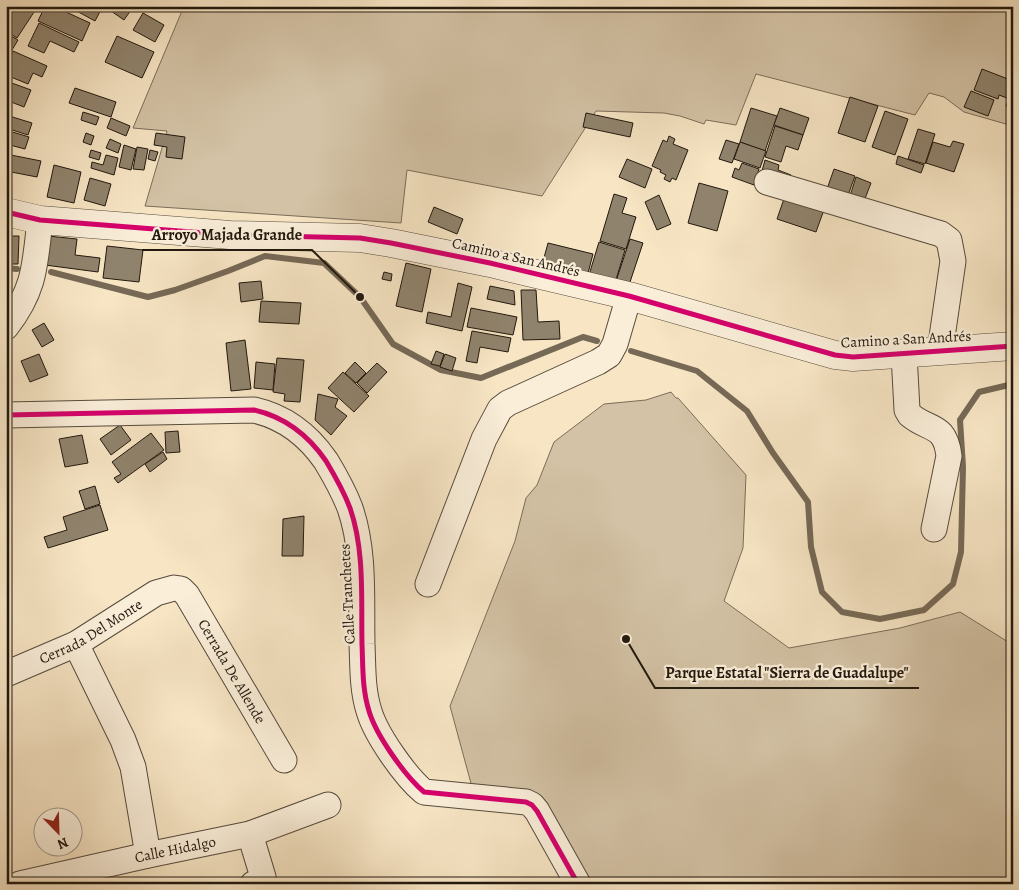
<svg xmlns="http://www.w3.org/2000/svg" width="1019" height="890" viewBox="0 0 1019 890" font-family="Alegreya,serif">
<style>
.green{fill:#d3c2a5;stroke:#7a6d5a}
.lines{fill:none;stroke-linecap:round;stroke-linejoin:round}
.stream{stroke:#766956;stroke-width:6}
.building{fill:#90836d;stroke:#21180e}
.minor-casing{stroke:#564b3c;stroke-width:27}
.tertiary-casing{stroke:#564b3c;stroke-width:29}
.minor{stroke:#faeed9;stroke-width:25}
.tertiary{stroke:#faeed9;stroke-width:28}
.cycleway-casing{stroke:#faeed9;stroke-width:8}
.cycleway{stroke:#d6006c;stroke-width:5}
.labels{text-anchor:middle;dominant-baseline:central;stroke-width:4.5;stroke-linejoin:round;paint-order:stroke}
.street-label{font-size:15px;fill:#21180e;stroke:#faeed9}
.leader{fill:none;stroke:#21180e;stroke-width:2}
.callout-dot{fill:#21180e;stroke:#faeed9;stroke-width:2}
.callout-label{font-size:16px;text-anchor:middle;font-weight:bold;fill:#21180e;stroke:#faeed9;stroke-width:4.5;stroke-linejoin:round;paint-order:stroke}
</style>
<rect width="100%" height="100%" fill="#f7e5c4"/>
<filter id="stains"><feTurbulence type="fractalNoise" baseFrequency=".004" numOctaves="4"/><feColorMatrix values="0 0 0 0 .2 0 0 0 0 .09 0 0 0 0 .02 0 0 0 .5 -.17"/></filter>
<radialGradient id="worn" r=".72"><stop offset=".6" stop-color="#630" stop-opacity="0"/><stop offset="1" stop-color="#630" stop-opacity=".3"/></radialGradient>
<!-- green -->
<g class="green">
<polygon points="184,6 1013,6 1013,126 964,112 944,97 929,93 915,115 756,74 736,125 706,120 704,124 680,116 664,113 596,111 542,196 407,170 401,223 145,206 167,131 133,128"/>
<polygon points="671,392 676,398 678,398 746,475 743,548 724,601 789,648 900,628 960,612 1013,645 1013,884 573,884 544,823 472,787 450,706 515,541 526,498 537,485 554,442 604,404 646,400"/>
</g>
<g class="lines">
<!-- stream -->
<g class="stream">
<polyline points="6,268 17,269"/>
<polyline points="51,272 148,297 175,290 228,271 265,256 324,263 360,297 393,344 441,370 481,378 583,337 597,341"/>
<polyline points="631,351 697,371 747,411 773,453 808,502 811,547 822,592 842,612 880,619 924,610 953,584 961,552 963,467 960,420 979,392 1013,384"/>
</g>
</g>
<!-- building -->
<g class="building">
<polygon points="6,6 13,6 19,10 21,6 38,6 17,38 6,31"/>
<polygon points="45,6 53,6 90,23 82,41 38,21"/>
<polygon points="75,6 103,6 95,21 73,9"/>
<polygon points="114,6 131,6 133,7 124,20 111,11"/>
<polygon points="143,13 164,25 155,42 133,30"/>
<polygon points="39,23 79,42 74,52 50,41 44,53 28,46"/>
<polygon points="6,33 18,40 9,55 6,53"/>
<polygon points="117,36 154,52 142,78 105,62"/>
<polygon points="13,51 47,66 42,77 33,73 28,84 6,75 6,67"/>
<polygon points="982,69 1013,81 1007,98 999,95 998,99 974,90"/>
<polygon points="9,82 31,90 24,107 6,100 6,87"/>
<polygon points="75,88 116,102 111,117 69,103"/>
<polygon points="1013,88 1013,109 1006,106"/>
<polygon points="971,91 994,100 988,116 964,107"/>
<polygon points="850,97 878,106 865,142 838,133"/>
<polygon points="751,108 777,116 765,151 740,142"/>
<polygon points="780,108 809,118 803,135 774,125"/>
<polygon points="885,111 908,119 895,155 872,147"/>
<polygon points="83,112 99,117 96,125 81,120"/>
<polygon points="586,113 633,123 630,137 583,127"/>
<polygon points="6,115 32,123 28,135 6,128"/>
<polygon points="111,118 130,126 126,136 107,128"/>
<polygon points="775,126 803,135 798,150 786,146 781,162 765,157"/>
<polygon points="918,129 935,134 925,164 908,159"/>
<polygon points="6,130 29,137 25,149 6,144"/>
<polygon points="86,133 94,136 91,145 83,142"/>
<polygon points="156,133 185,137 182,159 166,157 167,147 154,145"/>
<polygon points="669,136 675,139 673,144 688,150 676,180 672,178 670,182 664,179 666,175 660,172 661,170 652,166 663,140 667,142"/>
<polygon points="110,139 121,144 118,153 106,148"/>
<polygon points="726,140 739,144 732,163 719,159"/>
<polygon points="953,141 964,144 954,172 926,163 933,142 950,147"/>
<polygon points="740,142 766,151 760,168 734,159"/>
<polygon points="124,145 136,149 131,170 119,167"/>
<polygon points="137,147 148,149 144,170 133,169"/>
<polygon points="91,150 101,153 99,160 89,157"/>
<polygon points="150,150 158,152 155,161 148,159"/>
<polygon points="6,154 41,161 37,177 6,171"/>
<polygon points="106,155 118,158 114,175 91,168 92,162 103,165"/>
<polygon points="898,156 924,165 921,173 896,164"/>
<polygon points="627,159 652,169 645,188 619,177"/>
<polygon points="765,160 779,165 778,170 791,175 789,180 762,171"/>
<polygon points="742,163 759,169 754,185 732,177 735,168 739,170"/>
<polygon points="54,165 81,172 74,203 47,197"/>
<polygon points="834,169 855,176 847,198 826,192"/>
<polygon points="856,177 871,183 863,204 849,199"/>
<polygon points="90,178 111,184 105,206 84,200"/>
<polygon points="699,183 728,191 717,231 688,223"/>
<polygon points="786,193 825,207 816,232 777,219"/>
<polygon points="614,194 627,198 622,213 636,217 626,249 600,241"/>
<polygon points="659,195 671,224 657,230 645,202"/>
<polygon points="434,207 463,219 457,234 428,222"/>
<polygon points="6,236 19,236 18,264 6,264"/>
<polygon points="48,236 77,239 75,255 100,258 98,272 45,265"/>
<polygon points="630,239 643,243 628,288 615,284"/>
<polygon points="599,242 625,250 615,283 589,275"/>
<polygon points="548,243 593,254 586,281 541,269"/>
<polygon points="107,246 143,250 139,282 103,278"/>
<polygon points="406,263 431,269 422,312 396,306"/>
<polygon points="384,272 392,274 391,281 382,279"/>
<polygon points="261,281 263,299 241,302 239,283"/>
<polygon points="458,283 472,287 462,331 426,323 428,312 451,317"/>
<polygon points="490,286 514,291 515,305 487,299"/>
<polygon points="521,290 536,290 538,322 559,321 560,339 523,340"/>
<polygon points="261,301 301,303 299,324 259,322"/>
<polygon points="471,308 517,317 513,335 467,327"/>
<polygon points="44,323 54,340 42,347 32,330"/>
<polygon points="472,331 511,338 508,352 480,347 477,363 466,361"/>
<polygon points="245,340 251,389 231,391 226,343"/>
<polygon points="436,351 444,354 440,366 431,364"/>
<polygon points="39,354 48,375 30,382 21,361"/>
<polygon points="445,354 456,358 452,371 440,367"/>
<polygon points="277,358 304,360 300,402 284,401 285,394 273,392"/>
<polygon points="256,362 275,364 273,390 254,388"/>
<polygon points="355,362 366,373 356,383 345,373"/>
<polygon points="377,363 387,372 367,393 357,383"/>
<polygon points="343,372 369,396 354,412 328,388"/>
<polygon points="318,394 338,399 335,407 347,416 331,435 315,420"/>
<polygon points="120,425 131,440 111,455 100,439"/>
<polygon points="178,431 180,452 166,453 165,432"/>
<polygon points="151,433 164,450 118,483 114,478 121,474 112,462"/>
<polygon points="82,435 88,463 65,467 59,439"/>
<polygon points="163,452 167,459 150,472 145,464"/>
<polygon points="95,486 100,504 85,509 79,491"/>
<polygon points="100,505 108,530 48,548 44,537 67,530 63,517"/>
<polygon points="304,516 303,556 282,556 283,519"/>
</g>
<g class="lines">
<defs>
<g id="minor">
<polyline points="767,182 941,234 949,240 953,261 940,351"/>
<path d="M6,327c29,-37 29,-62 34,-107"/>
<path d="M904,354l3,56 3,5c19,16 35,8 39,41l-15,73"/>
<path d="M6,415l248,-5c31,7 54,25 72,51 9,15 18,31 24,47 15,43 11,92 12,136 1,22 0,45 7,67 7,24 36,65 55,81l102,10 6,3 5,6 41,73"/>
<polyline points="428,584 484,439 500,409 508,403 598,362 609,355 615,344 629,296"/>
<polyline points="76,644 123,740 133,767 148,855"/>
<path id="s1" d="M6,674l70,-30 80,-51 18,-5 7,1 6,6 97,165"/>
<polyline points="250,834 263,877 260,880 253,884"/>
<path id="s2" d="M20,884l128,-29 102,-21 78,-29"/>
</g>
<polyline id="tertiary" points="6,212 40,220 230,235 360,238 391,243 490,263 629,296 835,355 853,357 1013,346"/>
</defs>
<!-- minor casing -->
<use href="#minor" class="minor-casing"/>
<!-- tertiary casing -->
<use href="#tertiary" class="tertiary-casing"/>
<!-- minor -->
<use href="#minor" class="minor"/>
<!-- tertiary -->
<use href="#tertiary" class="tertiary"/>
<defs>
<g id="cycleway">
<polyline points="6,212 40,220 230,235 360,238 391,243 490,263 629,296 835,355 853,357 1013,346"/>
<path d="M6,415l248,-5c31,7 54,25 72,51 9,15 18,31 24,47 15,43 11,92 12,136 1,22 0,45 7,67 7,24 36,65 55,81l102,10 6,3 5,6 41,73"/>
</g>
</defs>
<!-- cycleway casing -->
<use href="#cycleway" class="cycleway-casing"/>
<!-- cycleway -->
<use href="#cycleway" class="cycleway"/>
</g>
<g class="labels">
<!-- street labels -->
<g class="street-label">
<text transform="translate(516 257) rotate(13)">Camino a San Andrés</text>
<text transform="translate(906 339) rotate(-3)">Camino a San Andrés</text>
<text transform="translate(347 594) rotate(-93)">Calle Tranchetes</text>
<text stroke="none"><textPath href="#s1" startOffset="95">Cerrada Del Monte</textPath></text>
<text stroke="none"><textPath href="#s1" startOffset="294">Cerrada De Allende</textPath></text>
<text stroke="none"><textPath href="#s2" startOffset="159">Calle Hidalgo</textPath></text>
</g>
</g>
<!-- callouts -->
<path class="leader" d="M360 297L312 250H142M626 639L655 688H919"/>
<g class="callout-dot">
<circle cx="360" cy="297" r="5"/>
<circle cx="626" cy="639" r="5"/>
</g>
<g class="callout-label">
<text x="227" y="240">Arroyo Majada Grande</text>
<text x="787" y="678">Parque Estatal "Sierra de Guadalupe"</text>
</g>
<!-- margin -->
<rect width="1019" height="890" fill="none" stroke="#f7e5c4" stroke-width="25"/>
<rect x="8" y="8" width="1004" height="875" fill="none" stroke="#21180e" stroke-width="2.5"/>
<rect x="12" y="12" width="994" height="865" fill="none" stroke="#21180e"/>
<!-- north arrow -->
<g transform="translate(58 832) rotate(157)"><circle r="24" fill="#faeed9" stroke="#a39888"/>
<path d="M0-4L9 19L0 12L-9 19Z" fill="#8f2418"/>
<text y="-8" font-size="14" font-weight="bold" text-anchor="middle" fill="#21180e">N</text>
</g>
<rect width="100%" height="100%" filter="url(#stains)"/>
<rect width="100%" height="100%" fill="url(#worn)"/>
</svg>
